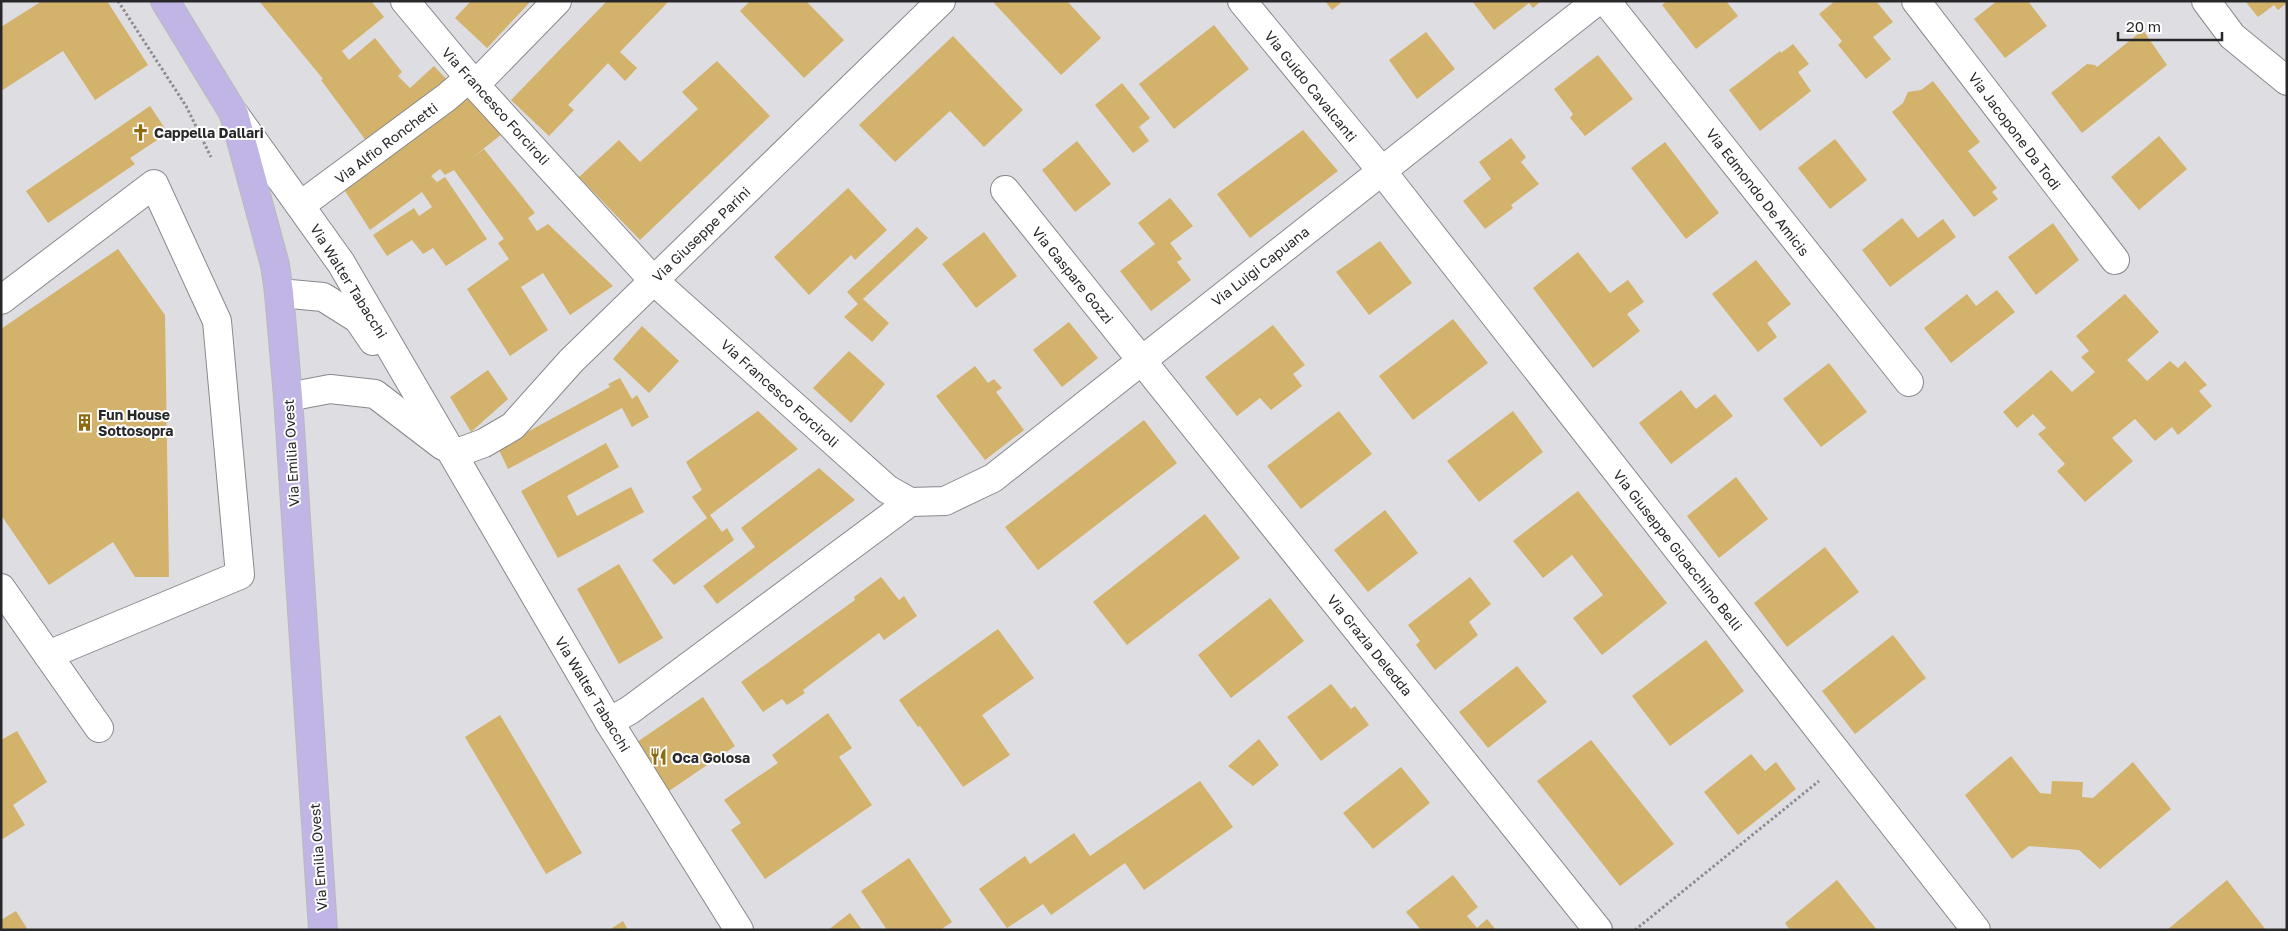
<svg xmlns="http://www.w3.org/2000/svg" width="2288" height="931" viewBox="0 0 2288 931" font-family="'Golos Text',sans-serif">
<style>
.building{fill:#d3b26b}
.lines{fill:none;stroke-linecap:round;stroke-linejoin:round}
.minor-casing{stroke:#89888d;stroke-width:30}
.major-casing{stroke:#bababb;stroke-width:30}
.path{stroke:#8c8b8f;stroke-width:3;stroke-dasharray:2.5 2.5;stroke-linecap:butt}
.minor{stroke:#fff;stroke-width:28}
.major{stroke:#c1b5e6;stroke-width:28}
.labels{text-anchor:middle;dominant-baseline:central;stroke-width:4;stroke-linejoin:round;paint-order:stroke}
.street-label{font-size:14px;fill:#28282a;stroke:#fff}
.poi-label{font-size:14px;font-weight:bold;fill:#28282a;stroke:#fff;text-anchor:start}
</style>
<rect width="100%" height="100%" fill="#dedde2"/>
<!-- building -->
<g class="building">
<polygon points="42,1 107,1 148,65 95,100 63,51 1,91 1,27"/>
<polygon points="259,1 371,1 384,17 342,51 349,60 375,38 402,72 398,76 410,88 434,66 451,84 367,142 321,80 323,79"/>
<polygon points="471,1 531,1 487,48 455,18"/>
<polygon points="607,1 669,1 620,52 637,68 625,81 608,63 568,105 574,110 549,136 511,100"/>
<polygon points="750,1 806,1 844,40 804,78 740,11"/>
<polygon points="995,1 1067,1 1101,38 1061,75 994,3"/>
<polygon points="1325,1 1343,1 1332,10"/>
<polygon points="1472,1 1541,1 1533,8 1529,3 1494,30"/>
<polygon points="1667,1 1726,1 1738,16 1696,49 1662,5"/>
<polygon points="1835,1 1876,1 1893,22 1873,37 1891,59 1866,79 1838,45 1842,41 1819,14"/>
<polygon points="1997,1 2028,1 2047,26 2005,58 1974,19"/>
<polygon points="2245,1 2287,1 2287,3 2278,10 2274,5 2258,17"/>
<polygon points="1214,25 1249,69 1174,129 1139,84"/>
<polygon points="2143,30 2167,65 2082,133 2051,93 2087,64 2095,65 2097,67"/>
<polygon points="1426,32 1455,69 1417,99 1389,60"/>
<polygon points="953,36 1023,110 984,147 950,111 895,162 859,125"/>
<polygon points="1793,44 1809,64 1798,72 1811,91 1760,131 1729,90 1780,51 1781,53"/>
<polygon points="1598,55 1633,99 1585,136 1570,118 1573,114 1554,89"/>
<polygon points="717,61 770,116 640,240 579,177 619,140 640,162 698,109 682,92"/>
<polygon points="1933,81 1980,142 1968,151 1997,188 1992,192 1998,199 1974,217 1892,112 1903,103 1908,92 1921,90"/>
<polygon points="1122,83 1150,118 1139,127 1149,141 1133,153 1095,105"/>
<polygon points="468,90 502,134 473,157 484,149 535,213 528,218 537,231 548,224 613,286 570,315 543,273 521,287 548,330 510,356 467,289 509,259 498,243 504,239 454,170 445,175 440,169 431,176 437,182 445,177 487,239 446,266 433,248 423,254 412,240 387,256 373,235 414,208 419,216 432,207 422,192 370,230 340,183"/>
<polygon points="150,106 168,133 130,158 135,164 48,223 26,191"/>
<polygon points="1303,130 1338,171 1250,238 1217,194"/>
<polygon points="2159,136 2187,169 2139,210 2111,177"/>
<polygon points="1511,138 1526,157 1521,162 1539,184 1511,205 1513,208 1485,229 1463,201 1491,179 1479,162"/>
<polygon points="1835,139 1867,180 1830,209 1798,168"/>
<polygon points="1077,141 1111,184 1075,212 1042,170"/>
<polygon points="1665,142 1719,213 1686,239 1631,168"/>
<polygon points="848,188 887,230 855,260 851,255 809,295 774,257"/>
<polygon points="1170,198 1193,226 1170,243 1182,259 1177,262 1191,280 1151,311 1120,271 1155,244 1138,223"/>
<polygon points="1902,218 1918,238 1943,219 1956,237 1890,287 1862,250"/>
<polygon points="2053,223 2079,260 2036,295 2008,257"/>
<polygon points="917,227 928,238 863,299 889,323 872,342 844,317 858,304 847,292"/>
<polygon points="984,232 1017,276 976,308 942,264"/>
<polygon points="1380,241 1412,283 1369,315 1336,272"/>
<polygon points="118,249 165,315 169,577 135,577 113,542 49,585 1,515 1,329"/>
<polygon points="1578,252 1610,293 1628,280 1644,302 1627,314 1640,331 1593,368 1533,288"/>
<polygon points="1756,260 1791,304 1767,323 1777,337 1758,352 1712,294"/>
<polygon points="1997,290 2015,312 1951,363 1924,328 1967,294 1976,306"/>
<polygon points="2125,294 2159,332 2127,360 2147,381 2170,361 2178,368 2185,361 2207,385 2199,391 2212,406 2178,435 2172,427 2155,441 2135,419 2112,438 2133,461 2085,502 2057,471 2065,464 2038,434 2046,428 2033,414 2017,428 2003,412 2051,370 2072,392 2095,372 2081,357 2089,351 2076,336"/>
<polygon points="1453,319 1488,363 1413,420 1379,376"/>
<polygon points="1069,322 1098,358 1062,387 1033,350"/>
<polygon points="1273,325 1305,365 1293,374 1302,386 1271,410 1260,398 1237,416 1205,377"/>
<polygon points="642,326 679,361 649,393 613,359"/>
<polygon points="849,351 885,384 851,423 813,388"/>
<polygon points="1829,363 1867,412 1821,447 1783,399"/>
<polygon points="975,366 988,383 994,379 1002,388 996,392 1024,430 985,460 936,396"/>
<polygon points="488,370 508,399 471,432 450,397"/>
<polygon points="620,378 632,399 637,395 649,417 632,427 622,408 508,469 498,448 610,387 608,384"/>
<polygon points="1681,390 1696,409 1715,394 1733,416 1671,464 1639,423"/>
<polygon points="758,411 798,449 710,515 722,532 727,528 734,540 674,585 652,560 707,518 692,497 702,490 686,462"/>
<polygon points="1339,411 1372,454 1301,509 1267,466"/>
<polygon points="1513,411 1543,452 1479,502 1447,461"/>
<polygon points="1144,420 1177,463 1038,570 1005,527"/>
<polygon points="606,443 619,467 567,496 577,516 631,487 644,512 558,558 521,491"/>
<polygon points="819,468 855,500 717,604 703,586 755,547 741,528"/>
<polygon points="1736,477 1768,519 1719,558 1687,516"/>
<polygon points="1578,491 1667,603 1602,655 1573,618 1603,595 1572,555 1543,578 1513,541"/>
<polygon points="1385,510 1418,553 1368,592 1334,550"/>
<polygon points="1205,514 1240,558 1127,645 1093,602"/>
<polygon points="1825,547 1859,592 1787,647 1754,603"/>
<polygon points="619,564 663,638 619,664 577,589"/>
<polygon points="881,577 899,600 904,596 917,616 884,640 879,633 803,690 805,693 787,705 782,699 763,712 741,682 855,600 854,597"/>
<polygon points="1470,577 1491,604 1469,622 1478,635 1435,670 1416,645 1420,641 1408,625"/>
<polygon points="1270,598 1304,641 1231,698 1198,655"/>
<polygon points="998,629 1034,678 982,715 1010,755 963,787 920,726 918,727 899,700"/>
<polygon points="1893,635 1926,678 1855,734 1822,691"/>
<polygon points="1706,640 1744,691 1670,746 1632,696"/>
<polygon points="1517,666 1547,702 1488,748 1459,712"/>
<polygon points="1331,684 1351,709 1355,706 1369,725 1321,761 1287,717"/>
<polygon points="703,697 735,746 669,791 637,742"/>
<polygon points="828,713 852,748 839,757 872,805 765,879 731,830 741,823 724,800 778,763 772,755"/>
<polygon points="500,715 582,853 546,874 465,737"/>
<polygon points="17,731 47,782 13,805 25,825 1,840 1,740"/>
<polygon points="1259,739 1279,765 1253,786 1228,766"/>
<polygon points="1591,740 1674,844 1620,886 1537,781"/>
<polygon points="1751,754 1765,771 1776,762 1796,789 1738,835 1704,792"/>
<polygon points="2011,756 2040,793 2051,794 2052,781 2083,782 2082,797 2093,798 2133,762 2171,809 2100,869 2079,850 2029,846 2012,859 1965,795"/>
<polygon points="1401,767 1430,803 1373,849 1343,813"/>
<polygon points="1200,781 1233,827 1144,890 1125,863 1051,915 1043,904 1007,928 979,889 1025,856 1030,864 1074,833 1090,856"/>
<polygon points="909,858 952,922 940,930 887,930 861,891"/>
<polygon points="1453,875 1478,907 1467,916 1477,928 1487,919 1496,930 1421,930 1406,912"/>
<polygon points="1837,880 1877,930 1790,930 1785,923"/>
<polygon points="2227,880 2266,930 2167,930"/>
<polygon points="16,911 28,930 1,930 1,920"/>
<polygon points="850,913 862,930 828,930 832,927"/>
<polygon points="623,921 628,930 609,930"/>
</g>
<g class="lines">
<defs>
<g id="minor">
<polyline points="405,1 475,85 653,280 887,489 910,502 630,710 609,722"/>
<polyline points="1242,1 1381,170 1976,930"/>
<polyline points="1606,1 1909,382"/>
<polyline points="1916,1 2115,260"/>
<polyline points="2206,1 2232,36 2287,81"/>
<polyline points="475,85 557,1"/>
<polyline points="235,115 341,263 609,722 739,930"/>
<polyline points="1005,190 1598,930"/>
<polyline points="301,205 447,97 469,78"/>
<polyline points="279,293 323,297 358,319 373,341"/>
<polyline points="1,300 154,184 217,321 240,575 48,655"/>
<polyline points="288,397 330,389 375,394 443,446"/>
<polyline points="454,454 484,443 513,426 571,361 941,1"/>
<polyline points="910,502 945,501 993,478 1597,1"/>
<polyline points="1,588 99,728"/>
</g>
<polyline id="major" points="165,1 234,114 275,265 279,293 288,397 323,930"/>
</defs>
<!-- minor casing -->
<use href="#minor" class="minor-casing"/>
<!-- major casing -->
<use href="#major" class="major-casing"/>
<!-- path -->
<g class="path">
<polyline points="118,1 186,106 211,157"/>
<polyline points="1635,930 1819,781"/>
</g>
<!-- minor -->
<use href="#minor" class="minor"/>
<!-- major -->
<use href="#major" class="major"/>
</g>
<!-- icons -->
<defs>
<symbol id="church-bare" viewBox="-9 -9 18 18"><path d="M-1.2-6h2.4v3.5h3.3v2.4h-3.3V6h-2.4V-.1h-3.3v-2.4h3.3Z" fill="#8d6b0e" stroke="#fff" stroke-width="2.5" paint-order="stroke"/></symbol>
<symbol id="building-bare" viewBox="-9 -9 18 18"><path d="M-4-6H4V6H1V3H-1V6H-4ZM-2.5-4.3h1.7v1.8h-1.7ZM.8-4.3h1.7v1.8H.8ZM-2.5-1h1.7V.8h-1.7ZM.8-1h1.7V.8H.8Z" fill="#8d6b0e" stroke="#fff" stroke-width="2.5" paint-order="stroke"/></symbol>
<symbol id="restaurant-bare" viewBox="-9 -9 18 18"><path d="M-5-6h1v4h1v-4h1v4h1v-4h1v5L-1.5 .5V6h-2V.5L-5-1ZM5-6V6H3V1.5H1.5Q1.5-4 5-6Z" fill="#8d6b0e" stroke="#fff" stroke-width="2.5" paint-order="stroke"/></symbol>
</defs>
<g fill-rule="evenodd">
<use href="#church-bare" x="128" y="120" width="25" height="25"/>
<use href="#building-bare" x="72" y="410" width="25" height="25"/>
<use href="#restaurant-bare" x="646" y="744" width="25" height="25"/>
</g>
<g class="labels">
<!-- street labels -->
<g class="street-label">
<text transform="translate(1311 86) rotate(51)">Via Guido Cavalcanti</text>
<text transform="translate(496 106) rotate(48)">Via Francesco Forciroli</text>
<text transform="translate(2015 131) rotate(53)">Via Jacopone Da Todi</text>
<text transform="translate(386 143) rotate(-37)">Via Alfio Ronchetti</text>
<text transform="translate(1758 192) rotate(52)">Via Edmondo De Amicis</text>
<text transform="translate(701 234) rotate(-44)">Via Giuseppe Parini</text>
<text transform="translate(1260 266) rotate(-38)">Via Luigi Capuana</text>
<text transform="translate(1073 275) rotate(51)">Via Gaspare Gozzi</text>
<text transform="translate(349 281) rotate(58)">Via Walter Tabacchi</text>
<text transform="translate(780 393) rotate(42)">Via Francesco Forciroli</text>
<text transform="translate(291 453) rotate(-93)">Via Emilia Ovest</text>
<text transform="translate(1678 550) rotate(52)">Via Giuseppe Gioacchino Belli</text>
<text transform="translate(1370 645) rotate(51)">Via Grazia Deledda</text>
<text transform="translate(593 694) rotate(59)">Via Walter Tabacchi</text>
<text transform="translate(318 857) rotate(-94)">Via Emilia Ovest</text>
</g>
<!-- poi labels -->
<g class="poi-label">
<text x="154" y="132">Cappella Dallari</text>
<text x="98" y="414">Fun House<tspan x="98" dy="16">Sottosopra</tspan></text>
<text x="672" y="757">Oca Golosa</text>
</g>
</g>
<!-- border -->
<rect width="2288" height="931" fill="none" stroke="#28282a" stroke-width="5"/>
<!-- scale -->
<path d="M2118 32v8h104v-8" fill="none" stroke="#28282a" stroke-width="2.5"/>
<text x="2126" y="32" font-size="15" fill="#28282a" stroke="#ffffff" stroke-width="4" paint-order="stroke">20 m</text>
</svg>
